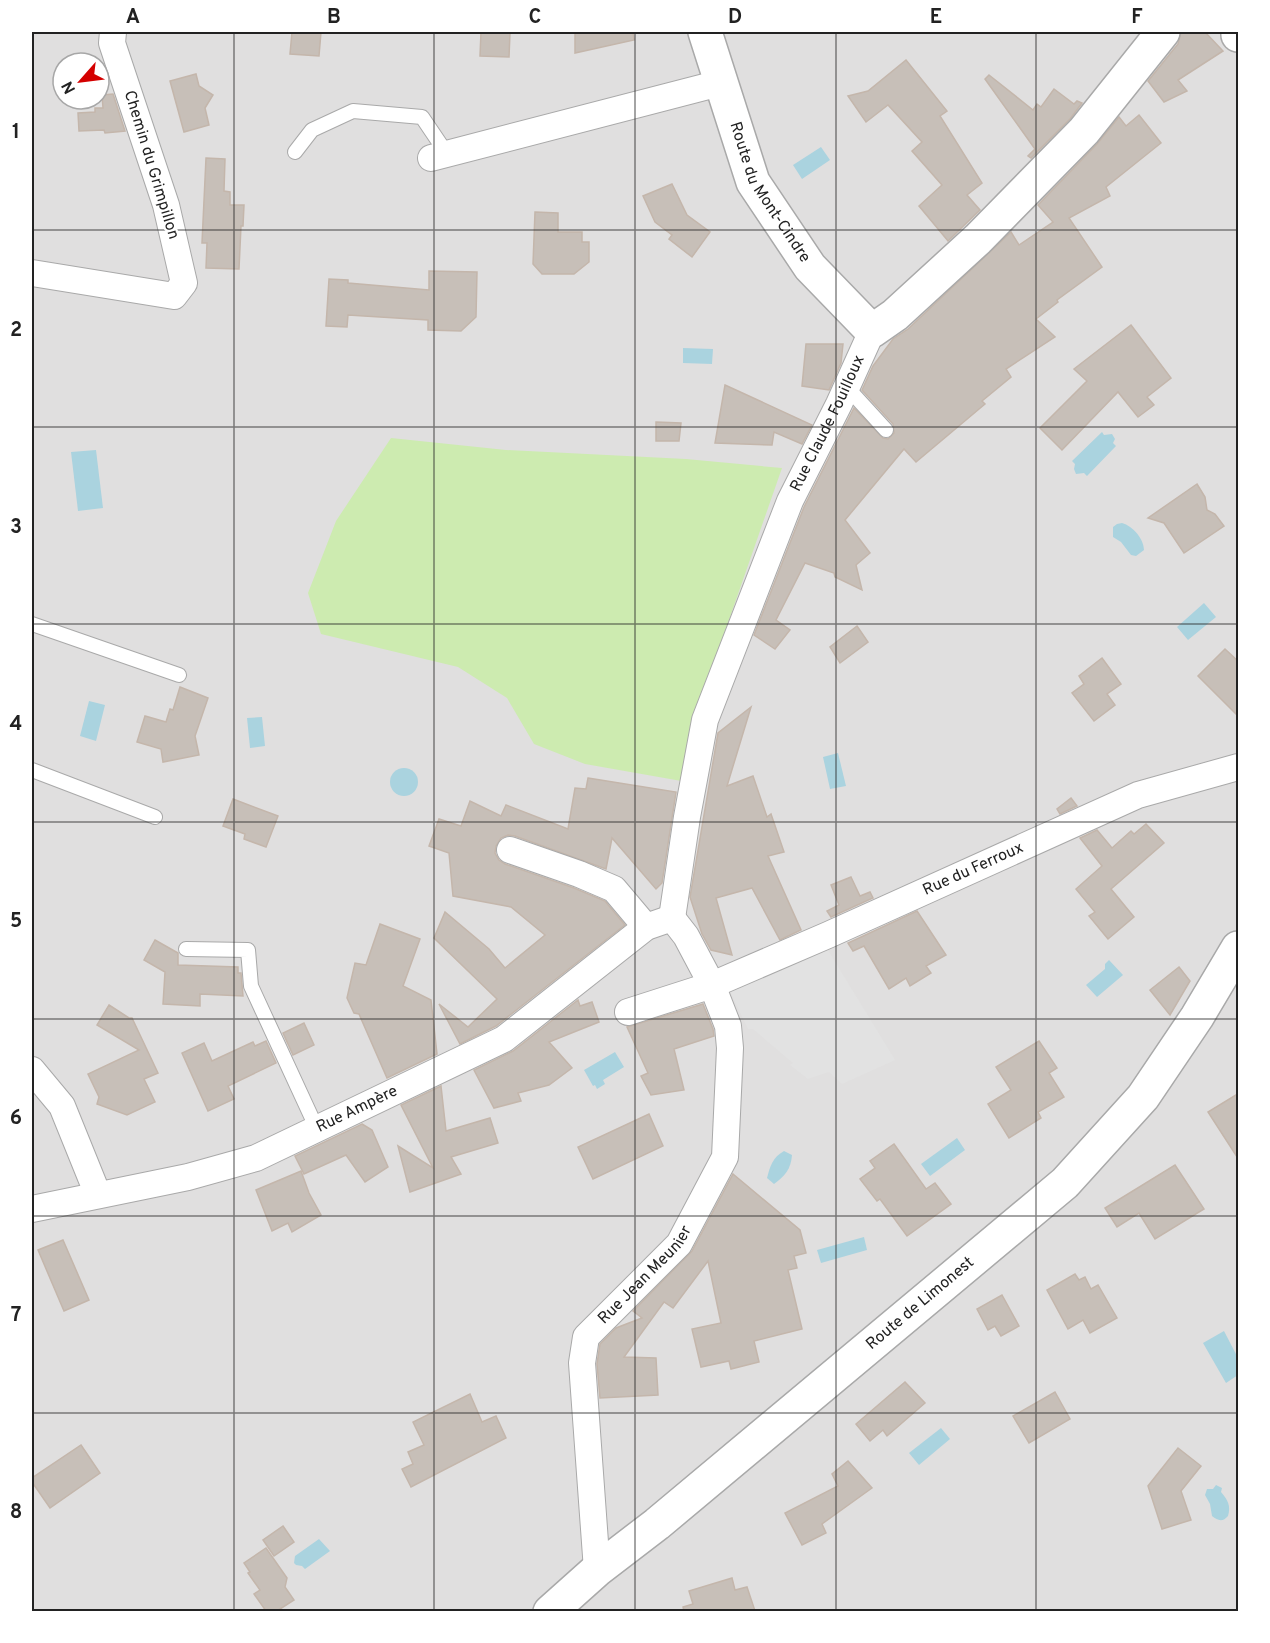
<svg xmlns="http://www.w3.org/2000/svg" width="1270" height="1643" viewBox="0 0 1270 1643" font-family="Overpass,sans-serif">
<style>
.residential{fill:#e0dfdf;fill-rule:evenodd}
.grass{fill:#cdebb0}
.parking{fill:#e2e2e2}
.water{fill:#aad3df}
.building{fill:#c7bfb8;stroke:#c4b6ab;stroke-width:1.5}
.lines{fill:none;stroke-linecap:round;stroke-linejoin:round}
.service-casing{stroke:#a9a9a9;stroke-width:16}
.minor-casing{stroke:#a9a9a9;stroke-width:28}
.tertiary-casing{stroke:#a9a9a9;stroke-width:36}
.service{stroke:#fff;stroke-width:14}
.minor{stroke:#fff;stroke-width:26}
.tertiary{stroke:#fff;stroke-width:33}
.grid{fill:none;stroke:#222;stroke-width:1.5;stroke-opacity:0.55}
.labels{text-anchor:middle;dominant-baseline:central;stroke-width:4.5;stroke-linejoin:round;paint-order:stroke}
.street-label{font-size:16px;fill:#222;stroke:#fff}
.neatline{fill:none;stroke:#222;stroke-width:2}
.grid-label{font-size:20px;text-anchor:middle;font-weight:bold;fill:#222}
</style>
<rect width="100%" height="100%" fill="#f2efe9"/>
<!-- residential -->
<path class="residential" d="M32,32h1206v1579h-1206zM63,63h36v36h-36z"/>
<!-- grass -->
<polygon class="grass" points="391,438 506,450 686,459 782,468 714,663 687,782 585,764 534,744 507,698 458,667 321,634 308,593 336,521"/>
<!-- parking -->
<polygon class="parking" points="826,947 895,1060 842,1084 829,1072 808,1079 790,1065 793,1063 753,1029 748,1029 729,989"/>
<!-- water -->
<g class="water">
<polygon points="821,147 830,160 802,179 793,165"/>
<polygon points="683,348 713,349 712,364 683,363"/>
<polygon points="1102,432 1104,435 1112,434 1115,439 1113,443 1116,446 1087,476 1084,473 1076,474 1074,469 1075,464 1072,461"/>
<polygon points="96,450 103,508 78,511 71,452"/>
<path d="M1122,523c11,3 22,16 22,27l-8,6 -5,-1 -10,-13 -8,-5v-10l4,-3z"/>
<polygon points="1204,603 1216,617 1188,640 1177,627"/>
<polygon points="89,701 105,705 96,741 80,736"/>
<polygon points="262,717 265,746 250,748 247,718"/>
<polygon points="838,753 846,786 830,789 823,757"/>
<circle cx="404" cy="782" r="14"/>
<polygon points="1109,960 1123,975 1097,997 1086,985 1105,969 1105,964"/>
<polygon points="615,1052 624,1067 603,1080 605,1084 597,1089 595,1085 593,1086 584,1070"/>
<polygon points="957,1138 965,1150 930,1176 921,1164"/>
<path d="M784,1151l8,4c-1,14 -7,21 -18,29l-7,-6c3,-12 6,-21 17,-27z"/>
<polygon points="864,1237 867,1250 821,1263 817,1250"/>
<polygon points="1224,1331 1238,1358 1238,1375 1226,1383 1203,1343"/>
<polygon points="941,1428 950,1439 919,1465 909,1453"/>
<path d="M1216,1485l6,3 -1,4c7,8 10,14 7,24 -5,6 -10,5 -16,0l-2,-12 -5,-9 2,-6h6z"/>
<polygon points="319,1539 330,1551 305,1569 302,1566 296,1565 294,1563 295,1556"/>
</g>
<!-- building -->
<g class="building">
<polygon points="292,32 321,32 319,56 290,54"/>
<polygon points="481,32 510,33 509,57 480,56"/>
<polygon points="575,32 633,32 634,40 575,53"/>
<polygon points="1181,32 1205,32 1223,51 1178,80 1187,91 1164,102 1148,81 1178,44"/>
<polygon points="906,60 947,111 940,116 982,183 967,195 980,210 948,241 919,206 942,185 912,151 922,142 888,105 866,122 848,96 868,91"/>
<polygon points="196,74 199,86 213,95 205,108 209,125 184,132 170,81"/>
<polygon points="989,75 1033,110 1037,104 1041,107 1054,89 1074,104 1077,101 1082,103 1070,119 1031,158 1028,156 1035,149 985,79"/>
<polygon points="113,94 125,131 105,133 104,130 79,131 78,113 95,112 95,108 103,108 102,95"/>
<polygon points="1139,115 1161,143 1106,187 1110,196 1069,218 1102,267 1057,300 1058,302 1036,319 1055,337 1006,369 1011,377 982,401 985,404 916,462 904,449 845,520 870,553 856,565 862,590 835,577 834,573 805,563 776,620 790,630 775,649 754,635 804,507 854,408 883,438 888,439 894,433 893,424 862,390 873,366 893,339 908,329 1011,232 1019,245 1053,222 1038,205 1097,144 1119,117 1126,126"/>
<polygon points="206,158 225,159 224,191 230,192 230,205 244,205 243,226 241,226 239,269 206,268 207,243 202,243"/>
<polygon points="672,184 687,215 710,232 692,257 669,239 672,235 655,222 643,196"/>
<polygon points="535,212 558,213 558,232 582,232 582,242 589,242 589,262 574,274 542,274 533,264"/>
<polygon points="429,271 477,272 476,317 461,331 428,330 428,320 348,315 347,327 326,326 329,279 348,280 348,283 429,290"/>
<polygon points="1131,325 1171,378 1147,397 1154,405 1138,417 1118,392 1062,450 1040,428 1087,381 1074,369"/>
<polygon points="806,344 843,344 841,363 829,390 802,386"/>
<polygon points="725,385 812,425 802,444 774,432 772,445 715,443"/>
<polygon points="656,422 681,423 679,441 656,441"/>
<polygon points="1197,484 1205,497 1207,510 1215,514 1224,526 1184,553 1164,523 1148,518"/>
<polygon points="857,626 868,642 840,663 830,647"/>
<polygon points="1225,649 1239,662 1239,717 1198,676"/>
<polygon points="1102,658 1121,684 1107,694 1115,705 1094,721 1072,693 1084,684 1079,676"/>
<polygon points="180,687 208,698 195,736 199,755 163,762 161,749 137,742 145,716 166,722 170,709 173,710"/>
<polygon points="751,707 727,786 753,776 767,817 771,814 784,852 768,856 801,930 780,940 752,888 716,898 732,955 711,950 702,934 690,897 718,733"/>
<polygon points="588,778 676,792 662,883 656,889 612,838 606,869 515,836 508,835 501,838 496,846 495,853 499,860 505,864 574,888 605,901 625,925 496,1026 460,1044 439,1004 468,1027 497,999 434,938 445,912 489,949 505,968 545,935 511,907 453,896 449,853 429,846 439,819 461,826 470,801 501,816 506,805 568,829 575,788 586,789"/>
<polygon points="1071,798 1077,806 1060,814 1057,809"/>
<polygon points="233,799 278,816 266,847 244,839 245,834 223,826"/>
<polygon points="1146,824 1164,843 1111,889 1134,917 1108,939 1089,916 1095,912 1076,889 1102,866 1080,838 1097,830 1112,848 1131,831 1134,834"/>
<polygon points="851,877 860,896 870,892 873,898 831,917 827,911 839,905 831,885"/>
<polygon points="917,911 946,955 926,966 931,973 910,986 906,978 889,989 864,946 853,951 848,943"/>
<polygon points="380,924 420,939 403,986 431,1000 437,1054 387,1078 359,1014 354,1013 347,998 355,963 366,965"/>
<polygon points="155,940 178,953 178,965 238,967 238,973 241,973 243,996 200,994 200,1006 163,1004 165,972 144,960"/>
<polygon points="1179,967 1190,981 1170,1015 1150,990"/>
<polygon points="578,1000 580,1006 592,1002 599,1022 549,1042 572,1068 549,1085 518,1093 521,1101 494,1108 474,1070 513,1051"/>
<polygon points="703,1004 713,1029 714,1036 674,1049 684,1090 651,1095 641,1076 648,1073 627,1027"/>
<polygon points="109,1005 129,1018 132,1018 158,1073 144,1079 155,1102 127,1115 97,1104 99,1097 88,1074 139,1050 97,1025"/>
<polygon points="304,1023 314,1045 293,1055 283,1033"/>
<polygon points="266,1041 276,1063 228,1086 234,1099 208,1111 182,1053 204,1043 212,1061 253,1042 255,1046"/>
<polygon points="1039,1041 1057,1068 1049,1073 1064,1097 1038,1112 1041,1118 1009,1138 988,1104 1011,1090 996,1067"/>
<polygon points="441,1086 446,1131 490,1118 498,1143 451,1157 461,1174 410,1192 398,1146 433,1168 401,1105"/>
<polygon points="1239,1093 1239,1160 1208,1112"/>
<polygon points="649,1114 663,1146 593,1179 578,1147"/>
<polygon points="362,1124 372,1130 388,1167 365,1182 346,1155 304,1174 295,1156"/>
<polygon points="894,1144 926,1189 935,1183 951,1204 907,1236 880,1199 877,1201 860,1179 875,1168 870,1161"/>
<polygon points="1175,1165 1204,1209 1155,1239 1139,1213 1117,1227 1105,1208"/>
<polygon points="301,1171 309,1193 321,1215 292,1232 288,1223 272,1231 256,1190"/>
<polygon points="733,1174 800,1230 806,1253 794,1256 797,1268 788,1270 802,1329 754,1341 759,1362 731,1369 729,1361 701,1367 692,1329 721,1323 708,1261 673,1308 664,1302 624,1357 656,1358 658,1395 600,1398 597,1364 600,1344 616,1328 642,1318 633,1311 692,1251"/>
<polygon points="63,1240 89,1300 64,1311 38,1250"/>
<polygon points="1075,1274 1079,1280 1085,1277 1091,1289 1098,1285 1117,1318 1090,1333 1083,1320 1068,1329 1047,1290"/>
<polygon points="1002,1295 1019,1326 1001,1336 995,1326 988,1330 977,1309"/>
<polygon points="905,1382 925,1403 887,1436 883,1430 870,1441 856,1424"/>
<polygon points="1055,1392 1070,1419 1029,1443 1013,1416"/>
<polygon points="470,1394 482,1422 496,1416 506,1438 411,1487 402,1469 413,1464 408,1452 424,1445 413,1422"/>
<polygon points="81,1445 100,1473 50,1508 32,1482 32,1478"/>
<polygon points="1178,1448 1201,1466 1181,1491 1191,1520 1162,1529 1148,1486"/>
<polygon points="848,1461 872,1488 822,1524 826,1533 802,1545 785,1513 838,1486 832,1474"/>
<polygon points="283,1526 294,1542 274,1556 263,1540"/>
<polygon points="266,1548 287,1578 285,1587 294,1600 277,1611 266,1611 254,1594 260,1590 248,1573 250,1572 244,1563"/>
<polygon points="732,1578 735,1590 747,1587 755,1611 684,1611 683,1607 693,1604 689,1591"/>
</g>
<g class="lines">
<defs>
<g id="service">
<polyline points="295,152 312,130 353,111 422,117 447,154"/>
<polyline points="845,391 854,395 886,430"/>
<polyline points="32,624 179,675"/>
<polyline points="32,770 155,817"/>
<polyline points="186,949 248,950 251,986 317,1129"/>
</g>
<g id="minor">
<polyline points="431,158 720,83"/>
<polyline points="32,273 174,296 184,283 166,205 112,43 113,32"/>
<polyline points="510,850 579,874 614,889 646,927"/>
<path id="s1" d="M672,918l15,-101 18,-97 85,-219 49,-97 33,-73"/>
<path id="s2" d="M628,1012l84,-27 116,-50 310,-140 100,-28"/>
<polyline points="32,1070 62,1106 98,1195"/>
<path id="s3" d="M32,1209l156,-32 68,-19 248,-119 142,-112 26,-9"/>
<path id="s4" d="M597,1570l-15,-207 4,-26 93,-93 46,-87 5,-109 -2,-22 -16,-41 -26,-49 -14,-18"/>
</g>
<g id="tertiary">
<path id="s5" d="M705,32l48,150 57,85 62,64 23,-16 83,-76 106,-108 79,-99"/>
<polyline points="1238,32 1238,35"/>
<path id="s6" d="M550,1612l47,-42 60,-46 408,-341 78,-86 54,-80 41,-69"/>
</g>
</defs>
<!-- service casing -->
<use href="#service" class="service-casing"/>
<!-- minor casing -->
<use href="#minor" class="minor-casing"/>
<!-- tertiary casing -->
<use href="#tertiary" class="tertiary-casing"/>
<!-- service -->
<use href="#service" class="service"/>
<!-- minor -->
<use href="#minor" class="minor"/>
<!-- tertiary -->
<use href="#tertiary" class="tertiary"/>
</g>
<!-- grid -->
<path class="grid" d="M234,32v1580M434,32v1580M635,32v1580M836,32v1580M1036,32v1580M32,230h1206M32,427h1206M32,624h1206M32,822h1206M32,1019h1206M32,1216h1206M32,1413h1206"/>
<g class="labels">
<!-- street labels -->
<g class="street-label">
<text transform="translate(151 165) rotate(73)">Chemin du Grimpillon</text>
<text stroke="none"><textPath href="#s5" startOffset="174">Route du Mont-Cindre</textPath></text>
<text stroke="none"><textPath href="#s1" startOffset="522">Rue Claude Fouilloux</textPath></text>
<text stroke="none"><textPath href="#s2" startOffset="374">Rue du Ferroux</textPath></text>
<text stroke="none"><textPath href="#s3" startOffset="342">Rue Ampère</textPath></text>
<text stroke="none"><textPath href="#s4" startOffset="320">Rue Jean Meunier</textPath></text>
<text stroke="none"><textPath href="#s6" startOffset="482">Route de Limonest</textPath></text>
</g>
</g>
<!-- border -->
<rect width="1270" height="1643" fill="none" stroke="#ffffff" stroke-width="66"/>
<!-- north arrow -->
<g transform="translate(81 81) rotate(242)"><circle r="28" fill="#ffffff" stroke="#a7a7a7" stroke-width="1.5"/>
<path d="M0-4.5L10 22L0 15L-10 22Z" fill="#d40000"/>
<text y="-9" font-size="16" font-weight="bold" text-anchor="middle" fill="#222222">N</text>
</g>
<rect x="33" y="33" width="1204" height="1577" class="neatline"/>
<g class="grid-label">
<text x="133" y="23">A</text>
<text x="334" y="23">B</text>
<text x="535" y="23">C</text>
<text x="735" y="23">D</text>
<text x="936" y="23">E</text>
<text x="1137" y="23">F</text>
<text x="16" y="138">1</text>
<text x="16" y="336">2</text>
<text x="16" y="533">3</text>
<text x="16" y="730">4</text>
<text x="16" y="927">5</text>
<text x="16" y="1124">6</text>
<text x="16" y="1321">7</text>
<text x="16" y="1518">8</text>
</g>
</svg>
